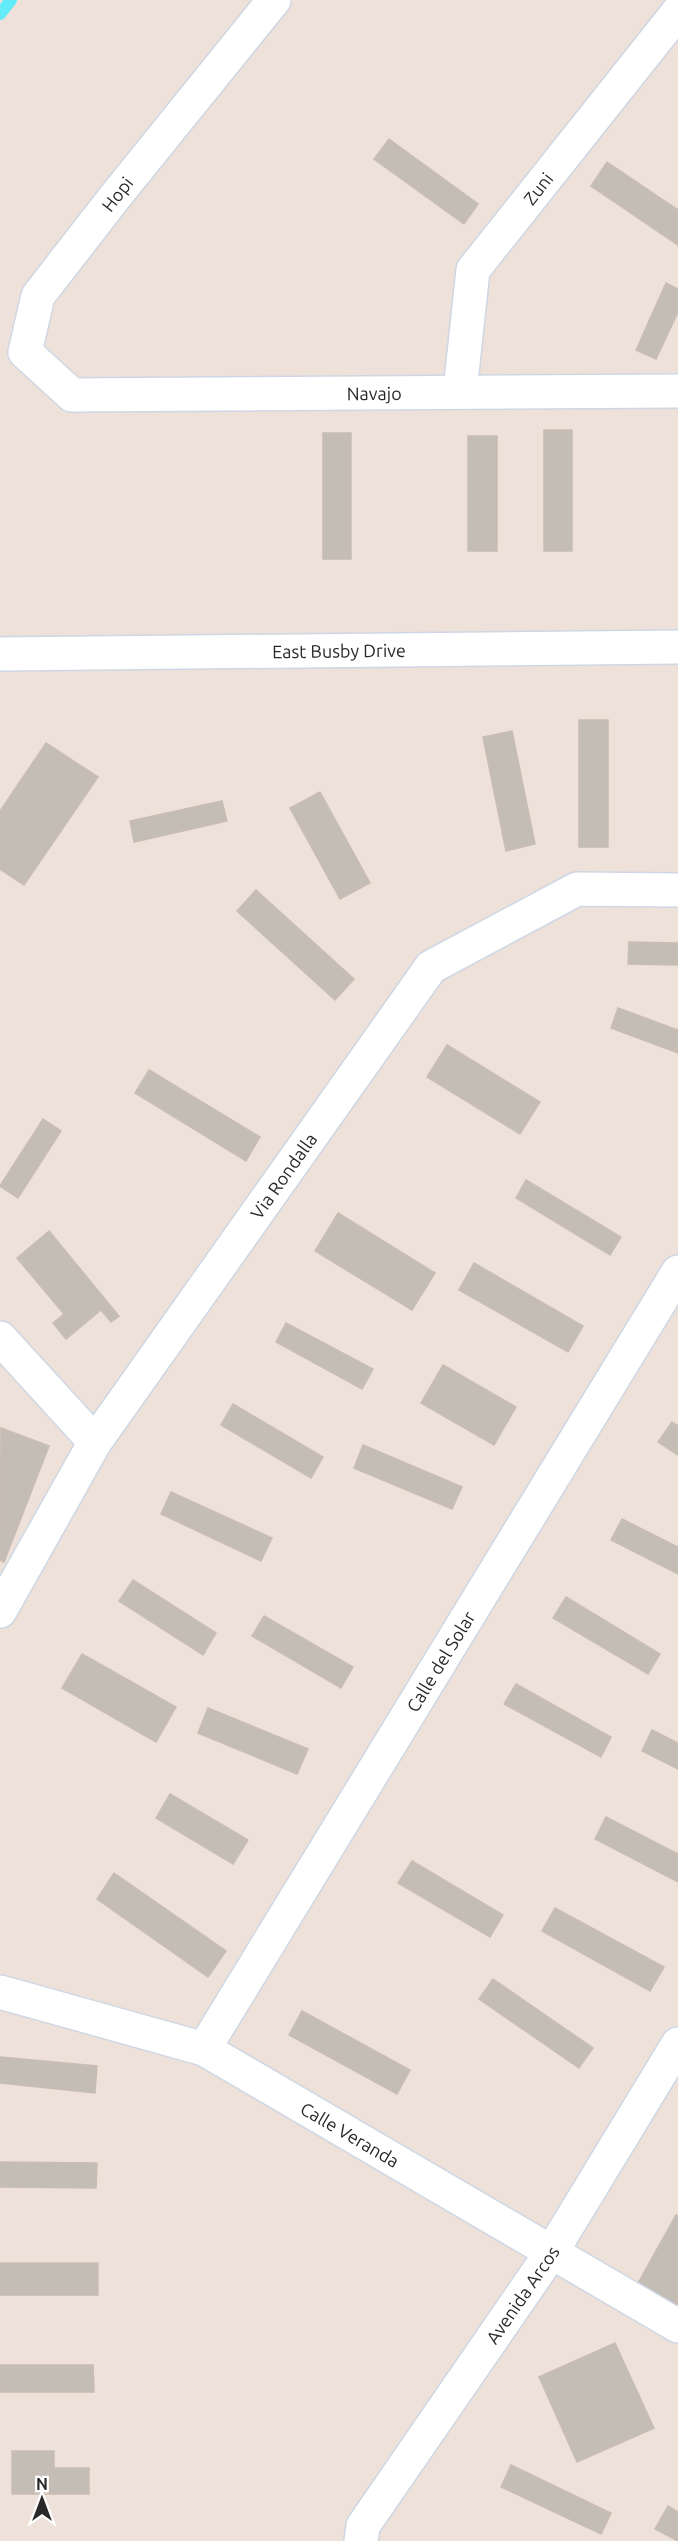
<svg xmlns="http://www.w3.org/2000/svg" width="678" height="2541" viewBox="0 0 678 2541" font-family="Ubuntu,sans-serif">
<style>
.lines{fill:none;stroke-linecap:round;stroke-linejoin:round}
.stream{stroke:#62ecfa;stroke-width:12}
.building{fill:#c4bdb6;stroke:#c9bdb3;stroke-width:1.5}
.minor-casing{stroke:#cfd7e4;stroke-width:36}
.minor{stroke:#fff;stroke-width:33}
.labels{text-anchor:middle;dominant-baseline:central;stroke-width:5;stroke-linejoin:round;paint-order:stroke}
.street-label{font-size:18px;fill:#292929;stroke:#fff}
</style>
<rect width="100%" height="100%" fill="#ede1da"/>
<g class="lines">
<!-- stream -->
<polyline class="stream" points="0,14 11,0"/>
</g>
<!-- building -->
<g class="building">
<polygon points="389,139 478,204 464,224 374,159"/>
<polygon points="607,162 678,210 678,245 591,186"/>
<polygon points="666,283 678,289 678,312 656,359 636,350"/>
<rect x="544" y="430" width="28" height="121"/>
<rect x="323" y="433" width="28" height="126"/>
<rect x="468" y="436" width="29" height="115"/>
<rect x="579" y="720" width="29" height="127"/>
<polygon points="512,731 535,844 506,851 483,737"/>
<polygon points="46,743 98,777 24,885 0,869 0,811"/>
<polygon points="320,792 370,883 340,899 290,808"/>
<polygon points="222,801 227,821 134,842 130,821"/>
<polygon points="256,890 354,979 335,1000 237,911"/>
<polygon points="629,942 678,943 678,965 628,964"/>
<polygon points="618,1008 678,1030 678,1053 611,1028"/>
<polygon points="447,1045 540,1102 520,1134 427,1077"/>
<polygon points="149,1070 260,1137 246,1161 135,1093"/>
<polygon points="43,1119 61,1131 18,1198 0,1186"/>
<polygon points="526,1180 621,1237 610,1255 516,1198"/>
<polygon points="338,1213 435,1273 412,1310 315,1251"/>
<polygon points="49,1231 119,1316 111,1322 101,1310 66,1339 53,1323 64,1314 17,1258"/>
<polygon points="474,1263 583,1326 568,1352 459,1290"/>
<polygon points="286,1323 373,1369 362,1389 276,1342"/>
<polygon points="443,1365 516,1407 494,1445 421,1403"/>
<polygon points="233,1404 323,1457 311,1478 221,1425"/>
<polygon points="672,1422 678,1426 678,1455 658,1442"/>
<polygon points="1,1428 49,1446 4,1562 0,1560"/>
<polygon points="363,1445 462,1487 452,1509 354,1468"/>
<polygon points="171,1492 272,1538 261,1561 161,1514"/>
<polygon points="622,1519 678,1547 678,1574 611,1540"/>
<polygon points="133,1580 216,1633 203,1655 119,1601"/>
<polygon points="566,1597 660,1654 648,1674 553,1618"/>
<polygon points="264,1616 353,1667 341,1688 252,1636"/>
<polygon points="82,1654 176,1707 156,1742 62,1688"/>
<polygon points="516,1684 611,1737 601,1757 504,1704"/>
<polygon points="208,1708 308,1749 297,1774 198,1733"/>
<polygon points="652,1730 678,1743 678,1769 642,1751"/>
<polygon points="170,1794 248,1840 233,1864 156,1818"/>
<polygon points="606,1817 678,1854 678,1882 595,1839"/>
<polygon points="412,1861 503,1915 490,1937 398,1883"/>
<polygon points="114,1873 226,1951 208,1977 97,1899"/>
<polygon points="555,1908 664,1967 650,1991 542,1931"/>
<polygon points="493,1979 593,2048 579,2068 479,1999"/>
<polygon points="302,2011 410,2070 397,2094 289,2035"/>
<polygon points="0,2057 97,2066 95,2093 0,2083"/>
<polygon points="0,2162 97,2163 96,2188 0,2187"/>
<polygon points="676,2215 678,2216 678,2308 637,2285"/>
<rect x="0" y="2263" width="98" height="32"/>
<polygon points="615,2343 654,2428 577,2462 539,2377"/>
<polygon points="0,2365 93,2365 94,2392 0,2392"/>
<polygon points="12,2451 54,2451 54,2468 89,2468 89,2494 12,2494"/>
<polygon points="511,2465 611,2513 601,2534 501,2487"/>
<polygon points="668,2506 678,2512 678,2541 655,2529"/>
</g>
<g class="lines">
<defs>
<g id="minor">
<path id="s1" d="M274,0l-160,198 -76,98 -13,56 47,43 606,-4"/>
<path id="s2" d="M460,391l13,-121 205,-258"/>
<path id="s3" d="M0,654l678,-7"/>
<polyline points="0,1338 95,1442"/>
<path id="s4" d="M0,1611l95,-169 336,-475 146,-78 101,1"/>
<path id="s5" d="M0,1992l204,57 474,277"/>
<path id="s6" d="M204,2049l474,-777"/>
<path id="s7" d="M361,2541l2,-15 188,-273 127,-209"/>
</g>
</defs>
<!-- minor casing -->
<use href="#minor" class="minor-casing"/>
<!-- minor -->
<use href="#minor" class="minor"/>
</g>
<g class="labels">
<!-- street labels -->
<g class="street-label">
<text stroke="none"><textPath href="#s2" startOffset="226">Zuni</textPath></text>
<text transform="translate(117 194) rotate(-52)">Hopi</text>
<text stroke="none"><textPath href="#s1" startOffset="802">Navajo</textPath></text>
<text stroke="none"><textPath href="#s3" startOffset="339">East Busby Drive</textPath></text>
<text stroke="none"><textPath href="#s4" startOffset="520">Via Rondalla</textPath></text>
<text stroke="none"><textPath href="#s6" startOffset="454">Calle del Solar</textPath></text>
<text stroke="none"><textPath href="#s5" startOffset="381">Calle Veranda</textPath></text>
<text stroke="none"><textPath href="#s7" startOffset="296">Avenida Arcos</textPath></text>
</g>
</g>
<!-- north arrow -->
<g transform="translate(42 2499)" stroke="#ffffff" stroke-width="4.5" paint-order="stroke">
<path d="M0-4.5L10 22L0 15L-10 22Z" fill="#292929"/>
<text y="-9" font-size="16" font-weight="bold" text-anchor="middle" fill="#292929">N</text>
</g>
</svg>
